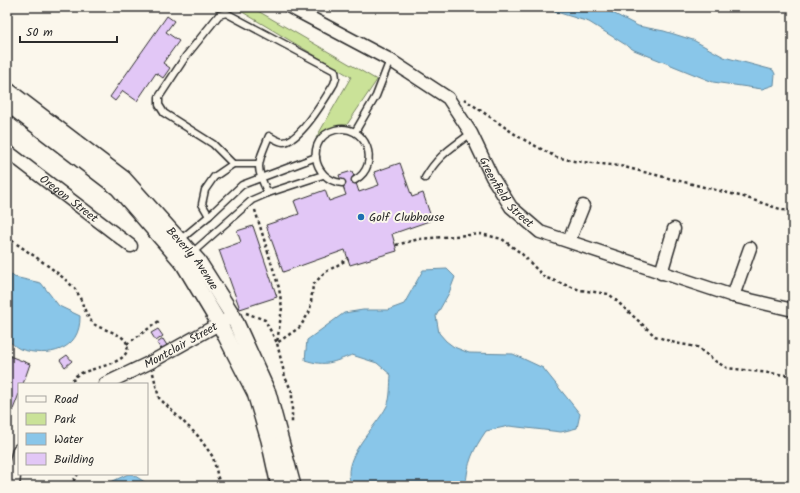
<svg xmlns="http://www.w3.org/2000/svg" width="800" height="493" viewBox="0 0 800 493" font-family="Kalam,sans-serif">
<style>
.green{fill:#cae298;stroke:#7a8662}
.water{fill:#89c6e9;stroke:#63889d}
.building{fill:#e2c7f6;stroke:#2b2b2b}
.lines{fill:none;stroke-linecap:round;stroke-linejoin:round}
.service-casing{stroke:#2b2b2b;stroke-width:9}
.minor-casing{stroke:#2b2b2b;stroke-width:15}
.tertiary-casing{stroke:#2b2b2b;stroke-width:18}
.path{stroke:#2b2b2b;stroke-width:2.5;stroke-dasharray:3 3;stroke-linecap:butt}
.service{stroke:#fbf7ec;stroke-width:6}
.minor{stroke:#fbf7ec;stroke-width:12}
.tertiary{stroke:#fbf7ec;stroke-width:15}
.poi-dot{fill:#1f6fb2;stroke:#fbf7ec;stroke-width:1.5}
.labels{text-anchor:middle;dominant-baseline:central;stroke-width:4;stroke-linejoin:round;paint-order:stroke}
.street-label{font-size:12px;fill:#2b2b2b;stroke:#fbf7ec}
.poi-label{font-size:12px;fill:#2b2b2b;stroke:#fbf7ec;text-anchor:start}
</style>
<rect width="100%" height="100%" fill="#fbf7ec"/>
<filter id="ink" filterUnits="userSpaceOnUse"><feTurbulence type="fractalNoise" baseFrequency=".025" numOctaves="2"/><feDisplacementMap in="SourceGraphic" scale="8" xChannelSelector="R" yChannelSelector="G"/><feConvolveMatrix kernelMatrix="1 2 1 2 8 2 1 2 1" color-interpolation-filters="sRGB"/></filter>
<g filter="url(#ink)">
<!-- green -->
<polygon class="green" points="234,7 251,7 377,80 344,129 316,138 351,77"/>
<!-- water -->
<g class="water">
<polygon points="540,7 601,7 638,26 664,31 693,40 724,57 773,70 775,74 774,85 762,89 713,82 634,50 589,22"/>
<path d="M447,269l8,8 -6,16 -13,23 3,17 7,8 8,6 15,6 44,1 30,14 37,46 -3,14 -16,4 -52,-6 -23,5c-13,19 -19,32 -20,55h-114c-14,-27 24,-58 35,-80 4,-8 3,-22 4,-31l-14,-12 -25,-8c-19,7 -26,12 -47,5l2,-20 37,-27 19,-3h25l16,-6 19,-34z"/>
<path d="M7,270l7,7 27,6 18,23 21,10c1,35 -32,42 -60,33 -5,-2 -8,-7 -13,-8z"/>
<polygon points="128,474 132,474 151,486 110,486 111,482"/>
</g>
<!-- building -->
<g class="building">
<polygon points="167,16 174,21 166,32 179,41 163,63 170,68 163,78 156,73 137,101 123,91 115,101 110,97"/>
<polygon points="400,163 412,197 423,193 432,220 392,234 397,251 350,265 345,250 283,272 266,225 299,214 294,201 325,190 329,201 346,195 339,175 352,171 359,192 379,185 374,172"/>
<polygon points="253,226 277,297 240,309 219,250 241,242 237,231"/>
<polygon points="158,329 163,336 156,341 151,333"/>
<polygon points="163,339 168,347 162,351 157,343"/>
<polygon points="7,355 30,364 23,384 19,384 19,394 7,425"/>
<polygon points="67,355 72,361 65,367 60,360"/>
</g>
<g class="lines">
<defs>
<g id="service">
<polyline points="355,132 376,96 390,60"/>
<path d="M233,164l-20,-20 -49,-31 -5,-8v-8l27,-41 33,-41 7,-2 109,58 1,7 -2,6c-8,13 -34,58 -51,58 -4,0 -10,-4 -14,-6 -11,27 -15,30 -1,57"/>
<path d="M425,178c14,-24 26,-29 46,-45"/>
<path d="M342,183c-30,-3 -37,-45 -7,-53 31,-8 47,35 20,50"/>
<polyline points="209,216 202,204 205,190 214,177 233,164 258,164"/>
<polyline points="180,240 209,216 242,185 316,157"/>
<polyline points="192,253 252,200 268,193 323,175"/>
</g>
<g id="minor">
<path id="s1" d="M290,7l100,53 58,38 23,35 21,44 19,30 29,25 193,64 60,14"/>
<path id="s2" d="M7,151l124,95"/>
<polyline points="569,241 583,206"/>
<polyline points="661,273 674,229"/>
<polyline points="733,296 750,248"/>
<path id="s3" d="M105,384l46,-22 75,-42"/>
<polyline points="13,486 15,466 19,450"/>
</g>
<g id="tertiary">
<path id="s4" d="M7,90l117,89 74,82 35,55 35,77 25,93"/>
<polyline points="7,103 118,188 183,263 219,323 255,393 269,440 279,486"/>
</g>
</defs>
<!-- service casing -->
<use href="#service" class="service-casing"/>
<!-- minor casing -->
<use href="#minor" class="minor-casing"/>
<!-- tertiary casing -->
<use href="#tertiary" class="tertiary-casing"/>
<!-- path -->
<g class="path">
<polyline points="464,99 519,137 556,157 574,161 620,166 744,197 783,210 793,211"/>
<polyline points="255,210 279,288 282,308 277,343 285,377 292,392 292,424"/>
<path d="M7,237c19,14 50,33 66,50 9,8 10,27 21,37 8,7 41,10 32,29 -7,14 -48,16 -53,26l2,5"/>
<polyline points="396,245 419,239 481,234 502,239 522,254 544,277 580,290 609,294 655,336 675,343 697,347 715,361 727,368 786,375 793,379"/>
<polyline points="246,313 265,320 277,343 300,327 310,311 313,285 324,273 348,259"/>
<polyline points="127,344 159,321"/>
<polyline points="153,373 159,398 198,436 213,457 220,486"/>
<polyline points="70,486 78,474"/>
</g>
<!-- service -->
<use href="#service" class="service"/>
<!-- minor -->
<use href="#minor" class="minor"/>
<!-- tertiary -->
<use href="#tertiary" class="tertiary"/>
</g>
</g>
<!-- markers -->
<circle class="poi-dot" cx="361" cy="217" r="4"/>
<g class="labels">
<!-- street labels -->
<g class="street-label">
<text stroke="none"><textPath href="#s1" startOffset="294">Greenfield Street</textPath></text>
<text stroke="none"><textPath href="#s2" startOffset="78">Oregon Street</textPath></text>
<text stroke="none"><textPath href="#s4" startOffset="252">Beverly Avenue</textPath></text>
<text stroke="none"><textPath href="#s3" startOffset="85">Montclair Street</textPath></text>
</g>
<!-- poi labels -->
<g class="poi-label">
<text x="369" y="217">Golf Clubhouse</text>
</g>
</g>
<!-- margin -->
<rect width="800" height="493" fill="none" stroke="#fbf7ec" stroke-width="24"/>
<rect x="12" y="12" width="776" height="469" fill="none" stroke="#2b2b2b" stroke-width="1.5" filter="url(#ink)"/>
<!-- legend -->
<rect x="18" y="383" width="130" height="92" fill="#fbf7ec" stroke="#a8a59f"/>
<rect x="26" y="396" width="20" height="6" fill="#fbf7ec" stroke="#a8a59f"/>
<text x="54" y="403" font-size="12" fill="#2b2b2b">Road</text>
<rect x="26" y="413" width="20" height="12" fill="#cae298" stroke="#a8a59f"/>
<text x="54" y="423" font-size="12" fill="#2b2b2b">Park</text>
<rect x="26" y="433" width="20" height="12" fill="#89c6e9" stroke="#a8a59f"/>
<text x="54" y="443" font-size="12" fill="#2b2b2b">Water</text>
<rect x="26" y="453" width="20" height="12" fill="#e2c7f6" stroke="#a8a59f"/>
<text x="54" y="463" font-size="12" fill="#2b2b2b">Building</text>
<!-- scale -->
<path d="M20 36v6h97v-6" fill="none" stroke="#2b2b2b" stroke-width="2"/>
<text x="26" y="36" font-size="12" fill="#2b2b2b" stroke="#fbf7ec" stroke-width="3" paint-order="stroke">50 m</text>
</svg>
